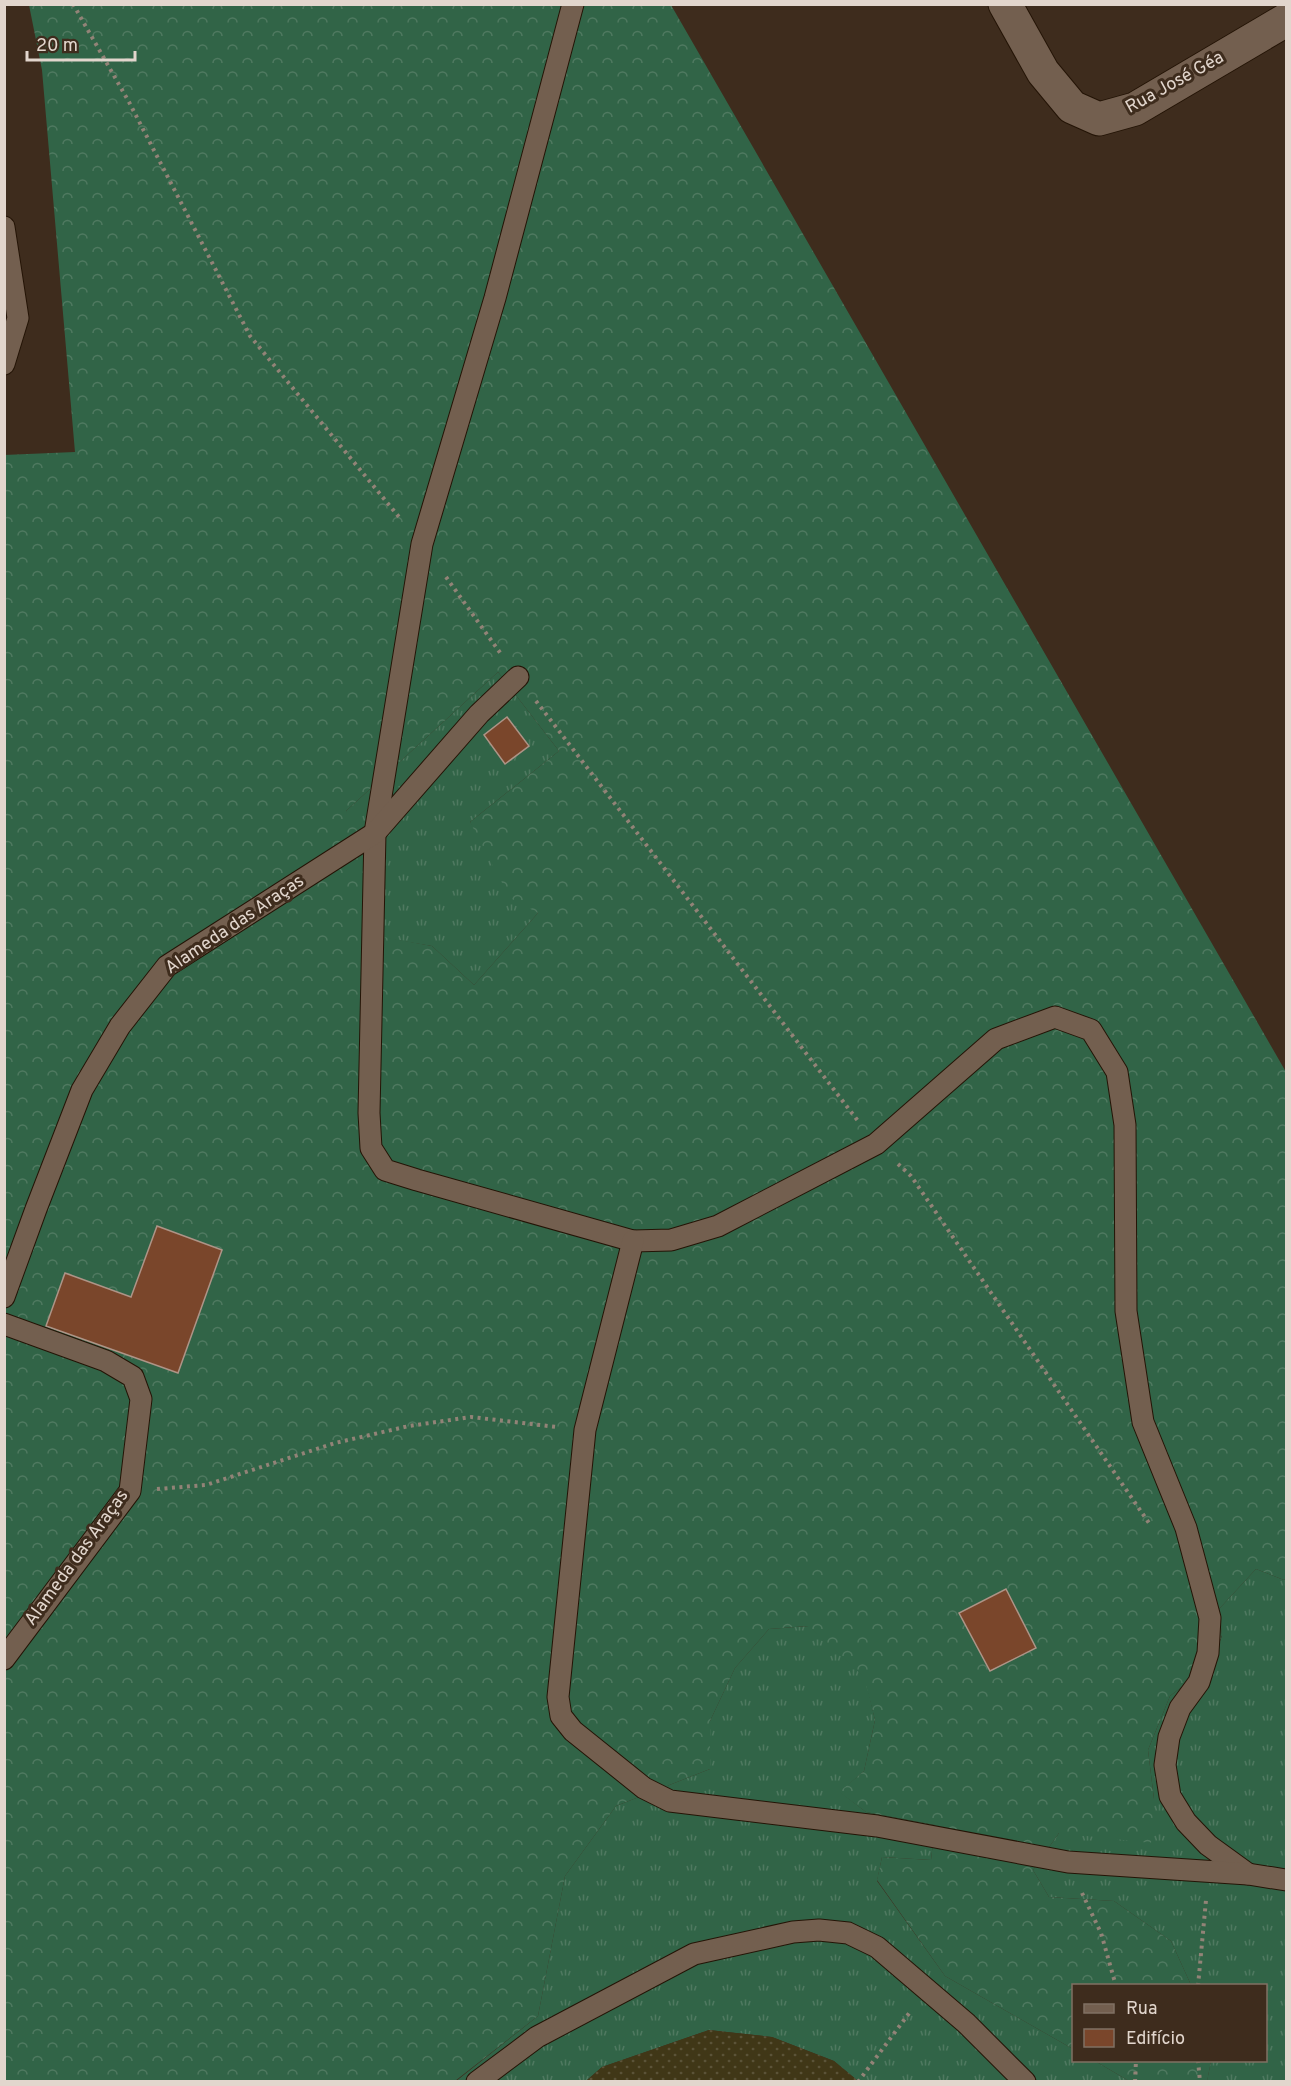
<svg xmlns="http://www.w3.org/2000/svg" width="1291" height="2086" viewBox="0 0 1291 2086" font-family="Overpass,sans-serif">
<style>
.grass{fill:url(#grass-tufts)}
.forest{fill:url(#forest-crowns);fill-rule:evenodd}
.sand{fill:url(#sand-dots)}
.building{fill:#7a462b;stroke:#ae9487;stroke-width:1.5}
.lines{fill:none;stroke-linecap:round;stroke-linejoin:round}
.service-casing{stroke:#241406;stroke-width:23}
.minor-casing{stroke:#241406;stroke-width:35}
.path{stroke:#928377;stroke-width:4;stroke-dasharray:3 4.5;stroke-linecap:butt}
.service{stroke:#735f4f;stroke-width:21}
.minor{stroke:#735f4f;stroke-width:33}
.labels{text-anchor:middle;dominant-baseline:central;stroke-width:6;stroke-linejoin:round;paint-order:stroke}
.street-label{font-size:18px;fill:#e2d6cd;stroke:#3e2c1d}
</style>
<defs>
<pattern id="grass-tufts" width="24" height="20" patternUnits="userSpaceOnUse" patternTransform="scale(1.5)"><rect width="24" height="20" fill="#316447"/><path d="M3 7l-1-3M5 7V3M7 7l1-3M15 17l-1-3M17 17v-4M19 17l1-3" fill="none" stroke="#4f7960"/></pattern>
<pattern id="forest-crowns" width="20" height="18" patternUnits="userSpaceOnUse" patternTransform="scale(1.5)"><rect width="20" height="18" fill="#316447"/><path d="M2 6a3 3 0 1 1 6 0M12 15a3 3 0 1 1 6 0" fill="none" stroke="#4f7960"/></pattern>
<pattern id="sand-dots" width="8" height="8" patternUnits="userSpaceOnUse" patternTransform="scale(1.5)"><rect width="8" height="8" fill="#403717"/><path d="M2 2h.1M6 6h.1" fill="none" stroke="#5b5338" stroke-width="1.8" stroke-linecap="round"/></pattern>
</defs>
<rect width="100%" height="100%" fill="#3e2c1d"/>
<!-- grass -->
<g class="grass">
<polygon points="498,672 559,751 470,822 538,913 474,985 432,946 373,936 346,811"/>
<polygon points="1256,1569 1284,1580 1286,1578 1286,2081 1207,2081 1211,2061 1266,2060 1266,1986 1191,1985 1171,1941 1114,1901 1049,1897 1033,1870 1059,1833 1154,1799 1148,1750 1170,1696 1211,1664 1222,1636 1219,1609"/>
<polygon points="809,1626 865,1677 875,1720 864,1771 840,1792 866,1812 935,1825 931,1860 882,1857 877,1881 945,1976 1073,2049 1074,2060 1095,2061 1129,2081 858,2081 834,2061 772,2037 709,2030 602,2067 586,2081 455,2082 538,2016 565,1876 616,1806 710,1769 710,1721 735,1668 769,1629"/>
</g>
<!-- forest -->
<g class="forest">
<path d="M29,5h642l615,1067v506l-2,2 -28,-11 -37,40 3,26 -11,29 -41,32 -22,54 6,49 -3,44 -92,-10 -26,37 16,27 65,4 57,40 20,44 -117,1 -1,63 -128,-73 -68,-96 5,-23 49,3 4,-35 -69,-13 -27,-20 25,-21 11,-51 -11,-43 -56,-51 -39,3 -34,39 -25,53v48l-94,37 -51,70 -27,140 -83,65h-450l-1,-1626 71,-3 -33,-382zM498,672l61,79 -89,71 40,76 28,15 -64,72 -42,-39 -59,-11v-86l-27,-38z"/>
<polygon points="1095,2061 1211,2061 1207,2082 1129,2081"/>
</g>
<!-- sand -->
<polygon class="sand" points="709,2030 772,2037 834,2061 858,2081 586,2081 602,2067"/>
<!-- building -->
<g class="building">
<polygon points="507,717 529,746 505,764 484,735"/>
<polygon points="157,1226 222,1250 178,1373 46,1326 65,1273 131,1297"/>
<polygon points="1006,1589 1036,1648 990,1671 959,1613"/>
</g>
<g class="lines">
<defs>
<g id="service">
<polyline points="573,4 495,298 422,544 375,833 369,1113 371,1148 385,1170 417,1180 633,1241 671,1240 718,1226 876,1144 996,1039 1055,1017 1091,1030 1117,1072 1125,1125 1126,1311 1143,1422 1186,1528 1210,1618 1208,1653 1199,1682 1180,1708 1169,1737 1165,1765 1170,1796 1186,1822 1208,1845 1248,1874"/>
<polyline points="4,227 18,318 4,364"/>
<polyline points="633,1241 585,1430 558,1697 561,1716 573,1731 644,1788 670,1801 877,1826 1068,1862 1248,1874 1286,1880"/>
<polyline points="4,1297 36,1209 82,1090 120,1026 167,966 375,833 479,714 518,677"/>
<polyline points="4,1324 106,1361 133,1377 141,1399 130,1491 4,1659"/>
<polyline points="477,2082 537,2037 694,1954 793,1932 819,1930 848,1933 877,1947 966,2023 1025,2082"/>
</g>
<polyline id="minor" points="1005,4 1043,72 1072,107 1099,119 1135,109 1286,20"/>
</defs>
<!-- service casing -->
<use href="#service" class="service-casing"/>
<!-- minor casing -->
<use href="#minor" class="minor-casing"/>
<!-- path -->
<g class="path">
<polyline points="73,4 129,102 250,336 399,517"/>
<polyline points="446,577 501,654"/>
<polyline points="536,701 858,1121"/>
<polyline points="898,1164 911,1176 1151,1526"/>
<polyline points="157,1489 206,1485 335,1443 409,1426 471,1417 557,1427"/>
<polyline points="1082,1893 1101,1933 1116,1986"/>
<polyline points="1198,1986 1206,1900"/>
<polyline points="1198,2060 1200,2082"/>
<polyline points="858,2082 910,2012"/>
<polyline points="1135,2082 1136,2060"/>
</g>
<!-- service -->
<use href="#service" class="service"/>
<!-- minor -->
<use href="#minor" class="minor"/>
</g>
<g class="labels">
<!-- street labels -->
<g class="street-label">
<text transform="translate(1175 83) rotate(-29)">Rua José Géa</text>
<text transform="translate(235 925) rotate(-34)">Alameda das Araças</text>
<text transform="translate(77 1558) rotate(-54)">Alameda das Araças</text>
</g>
</g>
<!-- border -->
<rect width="1291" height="2086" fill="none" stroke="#e2d6cd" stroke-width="12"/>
<!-- legend -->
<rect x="1072" y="1984" width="195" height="78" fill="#3e2c1d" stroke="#807063" stroke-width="1.5"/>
<rect x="1084" y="2004" width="30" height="9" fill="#735f4f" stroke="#807063" stroke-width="1.5"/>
<text x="1126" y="2014" font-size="18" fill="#e2d6cd">Rua</text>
<rect x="1084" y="2029" width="30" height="18" fill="#7a462b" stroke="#807063" stroke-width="1.5"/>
<text x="1126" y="2044" font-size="18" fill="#e2d6cd">Edifício</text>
<!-- scale -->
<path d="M27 51v9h108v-9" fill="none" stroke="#e2d6cd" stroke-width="3"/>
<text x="36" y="51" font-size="18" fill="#e2d6cd" stroke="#3e2c1d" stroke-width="4.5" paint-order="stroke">20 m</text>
</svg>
